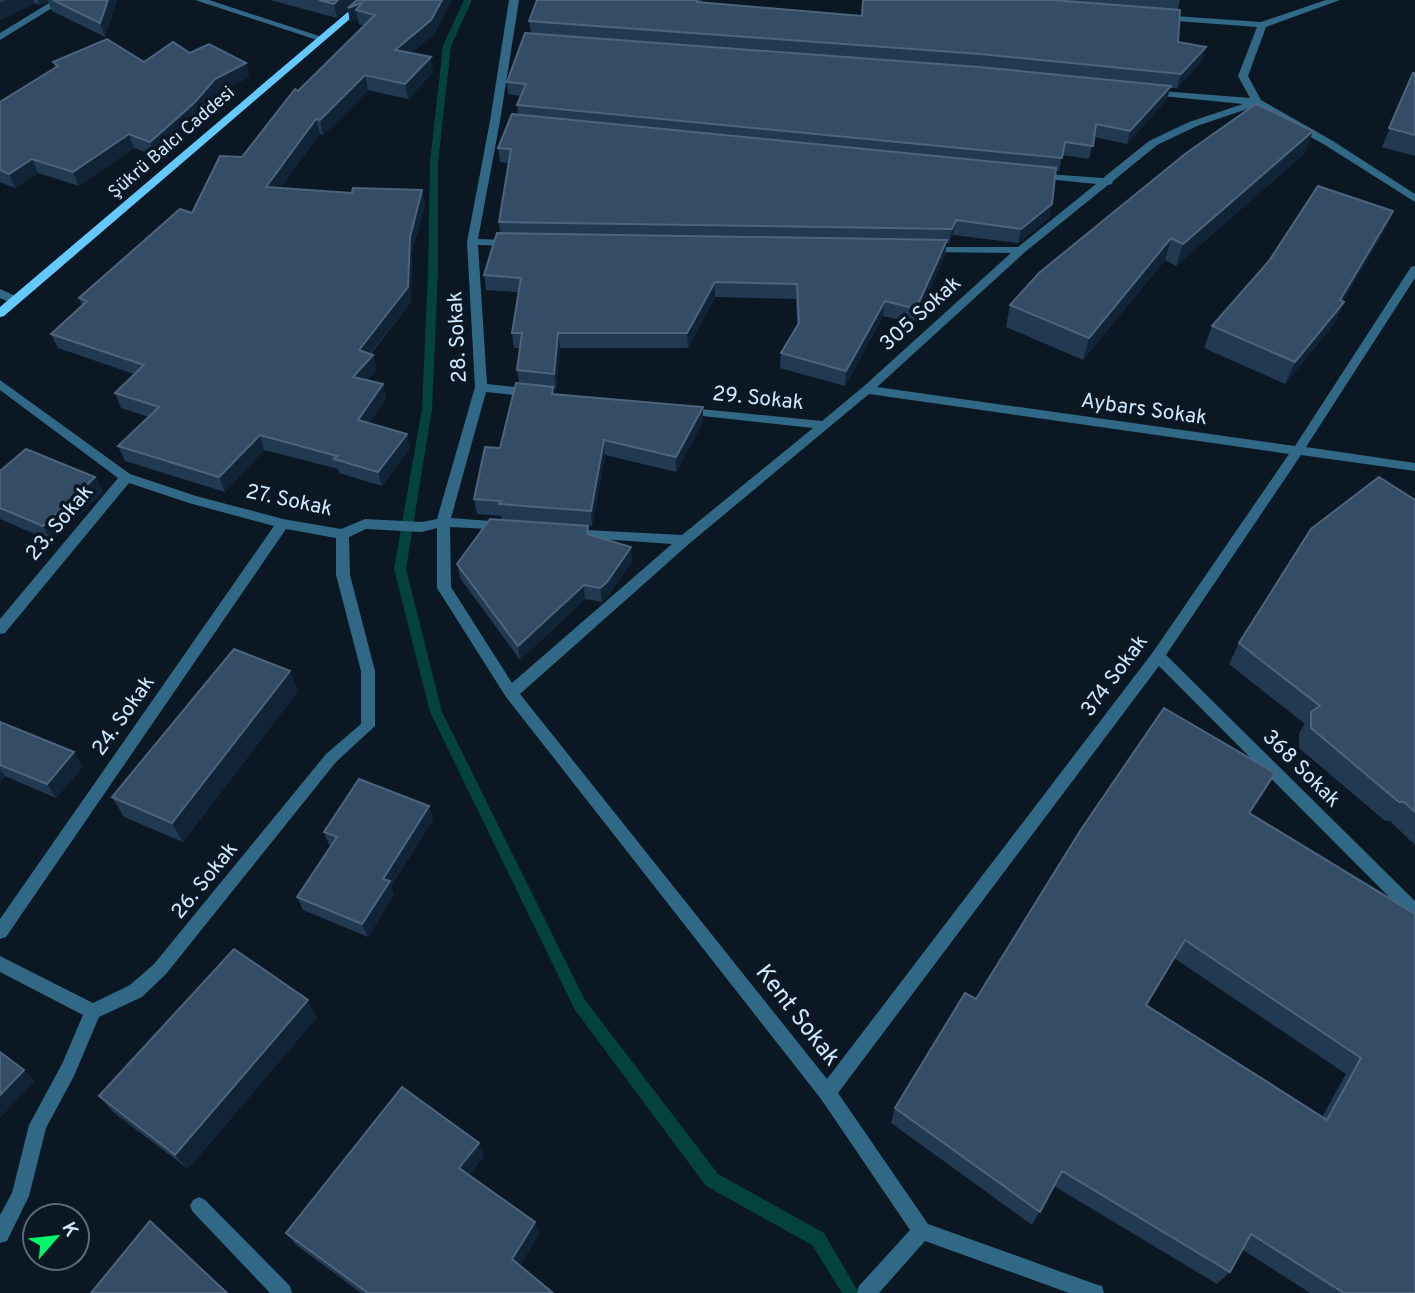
<svg xmlns="http://www.w3.org/2000/svg" width="1415" height="1293" viewBox="0 0 1415 1293" font-family="Overpass,sans-serif">
<style>
.lines{fill:none;stroke-linecap:round;stroke-linejoin:round}
.stream{fill:#044240;fill-rule:evenodd}
.street{fill:#316886;fill-rule:evenodd}
.secondary{fill:#63c9ff;fill-rule:evenodd}
.wall{fill:#223952;fill-rule:evenodd}
.shaded-wall{fill:#112437}
.building{fill:#344c65;stroke:#4c657d;stroke-width:2;fill-rule:evenodd}
.labels{text-anchor:middle;dominant-baseline:central;stroke-width:7;stroke-linejoin:round;paint-order:stroke}
.far-street-label{font-size:18px;fill:#cce9ff;stroke:#0b1722}
.street-label{font-size:21px;fill:#cce9ff;stroke:#0b1722}
.near-street-label{font-size:24px;fill:#cce9ff;stroke:#0b1722}
</style>
<rect width="100%" height="100%" fill="#0b1722"/>
<g class="lines">
<!-- stream -->
<polygon class="stream" points="464,0 472,0 451,46 438,163 438,272 432,409 406,569 442,712 585,1000 718,1174 824,1233 859,1293 842,1293 812,1245 706,1186 575,1010 430,712 394,569 422,409 428,272 430,163 443,46"/>
<!-- street -->
<g class="street">
<polygon points="54,0 65,0 0,40 0,33"/>
<polygon points="195,0 209,0 325,38 317,40"/>
<path d="M509,0h10l-19,121 -22,118 34,1 5,3 -5,3 -34,-1 9,139 45,5 6,4 -6,4 -46,-5 -35,126 52,4 5,2 2,3 -2,3 -58,-3 1,60 61,96 160,-139 -100,-7 -5,-2 -2,-3 2,-3 115,6 131,-107 -129,-14 -6,-4 2,-3 142,14 41,-34 148,-134 -83,-1 -4,-1v-4h94l78,-63 -59,-6 -5,-3 1,-2 70,5 46,-37 40,-19 54,-18 -91,-9 -5,-3 2,-2 101,8 -12,-22 19,-49 -94,-7 -3,-1v-4l101,7 65,-22h14l-74,27 -18,49 13,24 72,41 82,53v8l-90,-57 -69,-39 -59,20 -40,19 -44,36 -1,3 -4,1 -83,67 -148,135 418,59 116,-179 4,-1v12l-109,169 109,16v8l-114,-16 -135,200 249,246v18l-6,-2 -250,-251 -321,427 90,131 167,60 7,2 2,7h-35l-144,-52 -46,52h-22l2,-7 51,-56 -89,-131 -315,-402 -69,-109v-60l-15,4 -56,-3 -17,8 1,38 25,96v55l-39,36 -170,212 -24,23 -43,20 -25,59 -28,52 -17,68 -22,45 -7,2v-28l12,-22 17,-68 33,-61 21,-49 -83,-43v-16l93,47 37,-18 24,-21 172,-210 35,-30v-53l-25,-96v-37l-50,-9 -280,408 -6,2v-20l274,-393 -85,-23 -60,-20 -124,150 -5,1v-15l118,-141 -118,-88v-10l130,94 66,22 87,23 58,10 24,-10 57,3 15,-3 38,-132 -8,-145 23,-121zM869,394l420,60 -136,198 -326,427 -307,-385 170,-151z"/>
<polygon points="0,289 18,297 20,300 14,304 0,298"/>
<polygon points="199,1197 205,1200 290,1286 292,1293 270,1293 193,1212 190,1206 193,1200"/>
</g>
<!-- secondary -->
<polygon class="secondary" points="362,0 372,0 4,316 0,317 0,307"/>
</g>
<!-- wall -->
<g class="wall">
<polygon points="0,0 117,0 105,37 52,11 48,1 40,5 34,3 0,20"/>
<polygon points="270,0 452,0 434,34 411,53 433,72 408,99 368,90 323,135 320,134 280,188 352,193 422,190 425,205 412,251 411,302 371,354 373,355 377,369 367,380 383,384 386,399 369,423 407,434 410,448 382,486 339,473 338,469 264,450 225,492 125,461 118,446 149,417 121,408 115,393 134,374 58,348 51,334 82,305 79,298 192,213 242,157 298,91 364,26 359,24 358,19 350,22 348,9 337,18"/>
<polygon points="537,0 702,0 701,2 862,16 863,0 1180,0 1178,9 1178,42 1202,61 1177,88 1170,88 1167,99 1127,144 1094,137 1089,159 1062,155 1059,171 1056,171 1049,218 1018,243 953,235 949,243 946,243 945,255 914,324 883,316 845,386 780,368 781,353 797,326 796,299 715,297 688,348 560,348 556,389 553,389 554,394 703,407 703,422 676,472 605,455 592,526 502,519 501,516 477,514 474,499 500,448 519,383 517,370 520,348 514,348 512,333 518,292 486,290 484,275 500,233 499,222 508,163 500,162 498,148 518,114 517,105 521,96 508,94 507,82 531,33 529,21"/>
<polygon points="190,53 246,63 249,77 219,93 198,117 155,156 134,148 79,186 38,173 15,188 0,182 0,102 55,68 53,62 144,62"/>
<polygon points="1413,73 1415,73 1415,156 1382,147"/>
<polygon points="1305,153 1176,266 1165,260 1083,360 1006,327 1010,305"/>
<polygon points="1393,211 1383,233 1343,301 1344,302 1334,324 1285,384 1204,348 1212,326 1269,261"/>
<polygon points="0,471 95,477 103,492 51,541 0,519"/>
<polygon points="1415,500 1415,845 1390,821 1385,821 1299,748 1299,733 1305,724 1229,664 1239,643"/>
<polygon points="589,535 632,561 608,596 602,602 585,599 520,660 460,578 457,564"/>
<polygon points="290,671 298,691 183,842 124,817 112,797"/>
<polygon points="0,722 83,766 56,798 5,776 0,783"/>
<path d="M1275,773l-25,41 165,100v379h-105l-67,-43 -13,22 -13,12 -163,-98 -22,39 -141,-102 4,-15 81,-109zM1174,958l172,116 -24,43 -176,-112z"/>
<polygon points="429,806 433,820 391,886 394,894 368,937 303,910 297,897 331,846 329,845 324,832"/>
<polygon points="317,1017 188,1169 113,1112 99,1096"/>
<polygon points="479,1143 484,1156 469,1175 535,1222 539,1234 520,1265 553,1293 361,1293 296,1245 286,1233"/>
</g>
<!-- shaded-wall -->
<g class="shaded-wall">
<polygon points="6,0 33,0 34,3 0,20 0,3"/>
<polygon points="38,0 48,0 48,1 40,5"/>
<polygon points="108,0 117,0 105,37 100,23"/>
<polygon points="338,0 358,0 362,3 356,10 358,19 350,22 348,9 337,18 334,4"/>
<polygon points="442,0 452,0 434,34 398,64 395,50"/>
<polygon points="1206,47 1202,61 1177,88 1181,74"/>
<polygon points="431,57 433,72 408,99 405,84"/>
<polygon points="246,63 249,77 219,93 198,117 155,156 150,142 215,79"/>
<polygon points="365,75 368,90 323,135 320,120"/>
<polygon points="1171,86 1167,99 1127,144 1130,131"/>
<polygon points="316,119 320,134 270,202 266,187"/>
<polygon points="1313,131 1305,153 1176,266 1183,244"/>
<polygon points="129,134 134,148 79,186 73,172"/>
<polygon points="32,159 38,173 15,188 9,174"/>
<polygon points="422,190 425,205 412,251 411,302 362,364 359,350 410,237"/>
<polygon points="1052,204 1049,218 1018,243 1021,229"/>
<polygon points="1393,211 1383,233 1339,308 1344,302 1334,324 1285,384 1295,362 1340,300"/>
<polygon points="956,220 953,235 949,243 952,229"/>
<polygon points="1171,238 1165,260 1083,360 1089,338"/>
<polygon points="947,240 945,255 914,324 916,309"/>
<polygon points="715,282 715,297 688,348 687,333"/>
<polygon points="885,301 883,316 845,386 846,371"/>
<polygon points="558,333 560,348 556,389 554,374"/>
<polygon points="373,355 377,369 357,391 353,377"/>
<polygon points="383,384 386,399 362,434 358,420"/>
<polygon points="703,407 703,422 676,472 676,457"/>
<polygon points="407,434 410,448 382,486 378,472"/>
<polygon points="260,435 264,450 225,492 219,477"/>
<polygon points="604,440 605,455 592,526 591,511"/>
<polygon points="95,477 103,492 51,541 43,526"/>
<polygon points="631,547 632,561 608,596 602,602 600,588"/>
<polygon points="584,585 585,599 520,660 518,646"/>
<polygon points="290,671 298,691 183,842 172,823"/>
<polygon points="74,752 83,766 56,798 47,784"/>
<polygon points="0,769 5,776 0,783"/>
<polygon points="1275,773 1264,793 1238,832 1249,813"/>
<polygon points="429,806 433,820 391,886 394,894 368,937 362,924 383,879"/>
<polygon points="308,1000 317,1017 188,1169 175,1155"/>
<polygon points="24,1070 35,1081 0,1118 0,1095"/>
<polygon points="479,1143 484,1156 465,1181 459,1168"/>
<polygon points="535,1222 539,1234 517,1270 512,1259"/>
</g>
<!-- building -->
<g class="building">
<polygon points="53,0 108,0 100,23"/>
<polygon points="319,0 338,0 334,4"/>
<polygon points="357,0 442,0 431,20 395,50 431,57 405,84 365,75 320,120 316,119 266,187 352,193 353,188 422,190 410,237 408,287 359,350 373,355 353,377 383,384 358,420 407,434 378,472 334,459 337,456 260,435 219,477 118,446 159,407 115,393 144,365 51,334 87,301 79,298 180,209 192,213 220,156 242,157 295,89 298,91 375,15 356,10 362,3 348,8"/>
<polygon points="537,0 697,0 697,2 862,16 863,0 1052,0 1180,10 1178,42 1206,47 1181,74 980,54 529,21"/>
<polygon points="525,33 979,67 1171,86 1130,131 1096,124 1093,146 1065,142 1062,158 517,105 526,84 507,82"/>
<polygon points="107,39 144,62 173,42 190,53 209,44 246,63 215,79 194,103 150,142 129,134 73,172 32,159 9,174 0,170 0,102 58,66 53,62"/>
<polygon points="1413,73 1415,73 1415,135 1389,128"/>
<polygon points="1256,104 1313,131 1183,244 1171,238 1089,338 1010,305 1039,273 1185,154"/>
<polygon points="512,114 1056,168 1052,204 1021,229 956,220 952,229 499,222 511,149 498,148"/>
<polygon points="1318,186 1393,211 1340,300 1344,302 1295,362 1212,326 1269,261"/>
<polygon points="497,233 947,240 916,309 885,301 846,371 781,353 799,323 797,284 715,282 687,333 558,333 554,374 517,370 522,333 512,333 521,278 484,275"/>
<polygon points="516,383 553,387 552,394 703,407 676,457 604,440 591,511 499,504 501,501 474,499 485,447 500,448"/>
<polygon points="26,449 95,477 43,526 0,508 0,471"/>
<polygon points="1379,477 1415,500 1415,812 1404,802 1399,802 1311,728 1311,712 1320,706 1239,643 1311,529"/>
<polygon points="490,519 588,526 587,534 631,547 607,582 600,588 584,585 518,646 457,564"/>
<polygon points="234,649 290,671 172,823 112,797"/>
<path d="M1164,708l111,65 -26,40 166,101v379h-71l-93,-59 -21,38 -168,-101 -22,41 -145,-104 70,-115 11,6 104,-168zM1185,940l176,118 -34,62 -181,-115z"/>
<polygon points="0,722 74,752 47,784 0,765"/>
<polygon points="359,779 429,806 383,879 390,881 362,924 297,897 337,837 324,832"/>
<polygon points="234,949 308,1000 175,1155 99,1096"/>
<polygon points="0,1052 24,1070 0,1095"/>
<polygon points="402,1087 479,1143 459,1168 535,1222 512,1259 553,1293 368,1293 286,1233"/>
<polygon points="150,1221 227,1293 91,1293"/>
</g>
<g class="labels">
<!-- far-street labels -->
<g class="far-street-label">
<text transform="translate(172 143) rotate(-41)">Şükrü Balcı Caddesi</text>
</g>
<!-- street labels -->
<g class="street-label">
<text transform="translate(921 314) rotate(-42)">305 Sokak</text>
<text transform="translate(458 337) rotate(-93)">28. Sokak</text>
<text transform="translate(758 399) rotate(6)">29. Sokak</text>
<text transform="translate(1144 410) rotate(8)">Aybars Sokak</text>
<text transform="translate(289 501) rotate(12)">27. Sokak</text>
<text transform="translate(60 523) rotate(-50)">23. Sokak</text>
<text transform="translate(1115 676) rotate(-53)">374 Sokak</text>
<text transform="translate(124 716) rotate(-55)">24. Sokak</text>
<text transform="translate(1301 769) rotate(45)">368 Sokak</text>
<text transform="translate(205 881) rotate(-51)">26. Sokak</text>
</g>
<!-- near-street labels -->
<g class="near-street-label">
<text transform="translate(797 1016) rotate(52)">Kent Sokak</text>
</g>
</g>
<!-- north arrow -->
<g transform="translate(56 1237) rotate(62)"><circle r="33" fill="#0b1722" stroke="#586b7a" stroke-width="2"/>
<path d="M0-5L12 26L0 18L-12 26Z" fill="#00f769"/>
<text y="-10" font-size="19" font-weight="bold" text-anchor="middle" fill="#cce9ff">K</text>
</g>
</svg>
